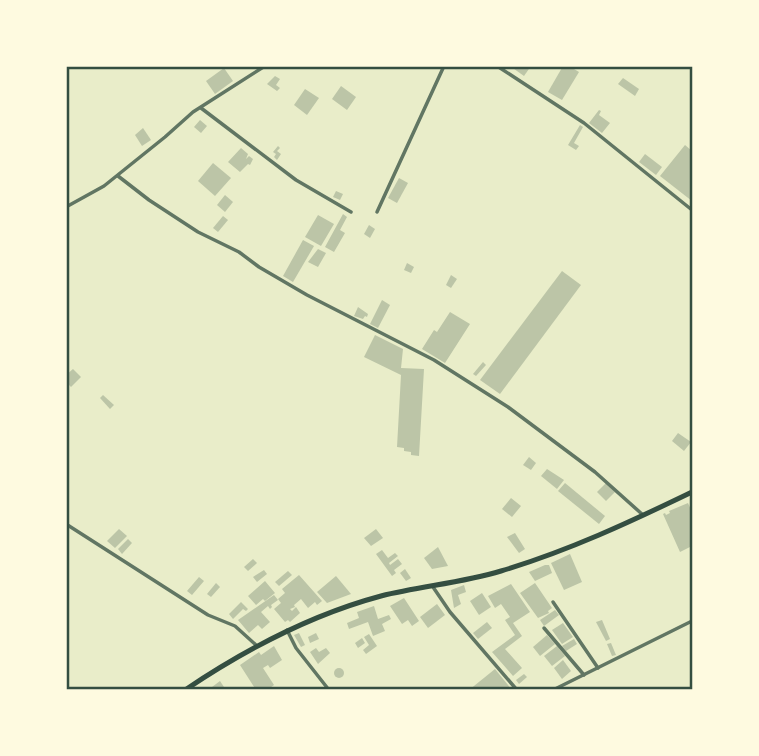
<svg xmlns="http://www.w3.org/2000/svg" width="759" height="756" viewBox="0 0 759 756" font-family="'Alegreya Sans',sans-serif">
<style>
.building{fill:#bcc5a7}
.lines{fill:none;stroke-linecap:round;stroke-linejoin:round}
.minor{stroke:#617663;stroke-width:3.5}
.secondary{stroke:#344e41;stroke-width:5}
.neatline{fill:none;stroke:#344e41;stroke-width:2.5}
</style>
<rect width="100%" height="100%" fill="#e9edc9"/>
<!-- building -->
<g class="building">
<polygon points="510,66 531,66 524,76"/>
<polygon points="563,66 569,66 579,72 562,100 548,92"/>
<polygon points="224,68 233,81 215,94 206,81"/>
<polygon points="275,76 280,79 276,85 280,88 277,91 267,84"/>
<polygon points="623,78 639,89 635,96 618,84"/>
<polygon points="341,86 356,97 347,110 332,99"/>
<polygon points="305,89 319,98 307,115 294,105"/>
<polygon points="599,110 601,111 599,115 610,123 602,133 589,123"/>
<polygon points="200,120 207,126 201,133 194,127"/>
<polygon points="580,125 583,127 574,143 579,146 576,150 568,145"/>
<polygon points="143,128 151,140 142,146 135,135"/>
<polygon points="685,145 692,151 692,201 660,176"/>
<polygon points="278,146 280,148 277,151 281,154 277,160 274,157 276,154 273,152"/>
<polygon points="241,148 248,154 246,159 249,156 253,159 250,165 248,164 240,172 228,162"/>
<polygon points="645,154 662,167 656,175 639,162"/>
<polygon points="213,163 231,178 215,196 198,181"/>
<polygon points="399,178 408,183 397,203 388,198"/>
<polygon points="336,191 343,194 340,200 333,197"/>
<polygon points="225,195 233,202 225,212 217,205"/>
<polygon points="343,214 347,217 340,230 345,233 334,252 325,247"/>
<polygon points="318,215 334,224 321,246 305,237"/>
<polygon points="223,216 228,220 218,232 213,228"/>
<polygon points="369,225 375,229 370,238 364,234"/>
<polygon points="303,240 314,246 293,282 283,276"/>
<polygon points="318,249 326,253 318,267 308,262"/>
<polygon points="407,263 414,267 411,273 404,270"/>
<polygon points="562,271 581,285 500,394 480,380"/>
<polygon points="451,275 457,279 451,288 446,285"/>
<polygon points="382,300 390,305 378,328 370,324"/>
<polygon points="358,307 368,314 367,317 365,316 363,319 354,316"/>
<polygon points="450,312 470,324 445,363 422,349 434,330 437,332"/>
<polygon points="375,335 403,349 401,368 424,369 419,456 411,455 411,452 404,451 404,448 397,447 401,375 364,357"/>
<polygon points="483,362 486,365 476,376 473,374"/>
<polygon points="73,369 81,377 71,387 66,382 66,375"/>
<polygon points="103,395 114,405 110,409 100,398"/>
<polygon points="678,433 691,442 684,451 672,441"/>
<polygon points="529,457 536,463 531,470 523,465"/>
<polygon points="547,469 564,480 557,489 541,476"/>
<polygon points="565,483 605,516 599,524 558,491"/>
<polygon points="606,483 615,492 606,501 597,492"/>
<polygon points="511,498 521,506 512,517 502,509"/>
<polygon points="688,503 692,512 692,546 680,552 663,514 665,513 666,515 670,513 669,511"/>
<polygon points="119,529 127,536 115,548 107,541"/>
<polygon points="376,529 383,538 371,546 364,538"/>
<polygon points="515,533 525,549 519,553 507,537"/>
<polygon points="128,539 132,543 122,554 118,549"/>
<polygon points="438,547 448,566 432,569 424,558"/>
<polygon points="382,550 388,558 395,553 398,556 389,563 390,565 398,559 402,564 394,570 396,573 392,576 376,554"/>
<polygon points="570,554 582,582 564,590 551,563"/>
<polygon points="253,559 257,563 248,571 244,567"/>
<polygon points="545,565 549,565 552,573 535,581 529,572"/>
<polygon points="405,569 411,578 406,581 400,573"/>
<polygon points="264,570 267,574 257,582 253,577"/>
<polygon points="288,571 292,575 279,586 275,582"/>
<polygon points="299,575 322,601 317,605 315,602 308,608 301,599 294,605 295,607 290,609 292,611 296,607 300,613 290,622 288,620 285,622 274,609 281,603 278,599 285,593 282,589"/>
<polygon points="336,576 351,594 327,603 317,592"/>
<polygon points="199,577 204,581 192,595 187,591"/>
<polygon points="265,581 275,593 265,601 263,599 256,605 248,596"/>
<polygon points="216,583 220,587 211,597 207,594"/>
<polygon points="535,583 552,608 548,611 549,613 538,618 520,593"/>
<polygon points="511,584 530,612 513,623 522,636 505,649 522,668 513,676 492,652 515,635 505,620 510,617 501,604 495,608 488,596"/>
<polygon points="464,585 466,592 458,595 461,604 454,608 451,590"/>
<polygon points="482,593 491,607 479,615 470,601"/>
<polygon points="274,595 278,600 271,605 272,607 270,609 268,606 261,612 270,622 262,629 258,625 249,633 238,620"/>
<polygon points="404,598 419,621 412,626 408,620 402,624 390,606"/>
<polygon points="241,602 248,609 246,611 243,609 233,619 229,614"/>
<polygon points="437,604 445,615 428,628 420,617"/>
<polygon points="374,606 378,619 389,615 391,619 382,624 385,631 373,636 368,622 349,629 347,623 359,618 357,612"/>
<polygon points="555,610 559,615 544,626 540,620"/>
<polygon points="602,620 610,639 606,641 596,622"/>
<polygon points="487,622 492,628 478,639 473,633"/>
<polygon points="563,623 573,637 562,644 552,630"/>
<polygon points="299,633 305,645 301,647 294,635"/>
<polygon points="316,633 319,639 310,643 308,637"/>
<polygon points="369,634 377,646 366,654 363,650 369,645 364,637"/>
<polygon points="547,635 555,644 540,656 533,647"/>
<polygon points="362,638 365,643 358,648 355,643"/>
<polygon points="574,639 577,644 566,651 562,646"/>
<polygon points="611,643 616,655 612,656 607,644"/>
<polygon points="274,646 282,660 270,668 268,665 263,668 274,685 267,690 256,690 240,665 259,652 261,655"/>
<polygon points="557,646 565,656 552,666 544,656"/>
<polygon points="316,648 319,652 326,648 330,653 318,664 310,652"/>
<polygon points="563,660 571,671 562,679 554,668"/>
<circle cx="339" cy="673" r="5"/>
<polygon points="495,669 512,690 469,690"/>
<polygon points="524,674 527,677 519,684 516,680"/>
<polygon points="220,681 226,690 208,690"/>
</g>
<g class="lines">
<!-- minor -->
<g class="minor">
<polyline points="497,66 584,123 692,210"/>
<polyline points="201,108 296,180 351,212"/>
<polyline points="118,176 149,200 198,232 239,252 259,267 307,295 434,360 508,407 595,472 643,515"/>
<polyline points="66,207 104,186 165,137 193,112 265,66"/>
<polyline points="377,212 444,66"/>
<polyline points="66,524 208,615 235,626 256,645"/>
<polyline points="433,587 450,612 517,690"/>
<polyline points="553,602 598,668"/>
<polyline points="544,628 584,675"/>
<polyline points="287,630 296,648 329,690"/>
<polyline points="553,690 692,621"/>
</g>
<!-- secondary -->
<path class="secondary" d="M185,690c61,-41 125,-75 196,-94 40,-10 80,-13 120,-25 67,-20 129,-49 191,-79"/>
</g>
<!-- border -->
<rect width="759" height="756" fill="none" stroke="#fefae0" stroke-width="136"/>
<rect x="68" y="68" width="623" height="620" class="neatline"/>
</svg>
